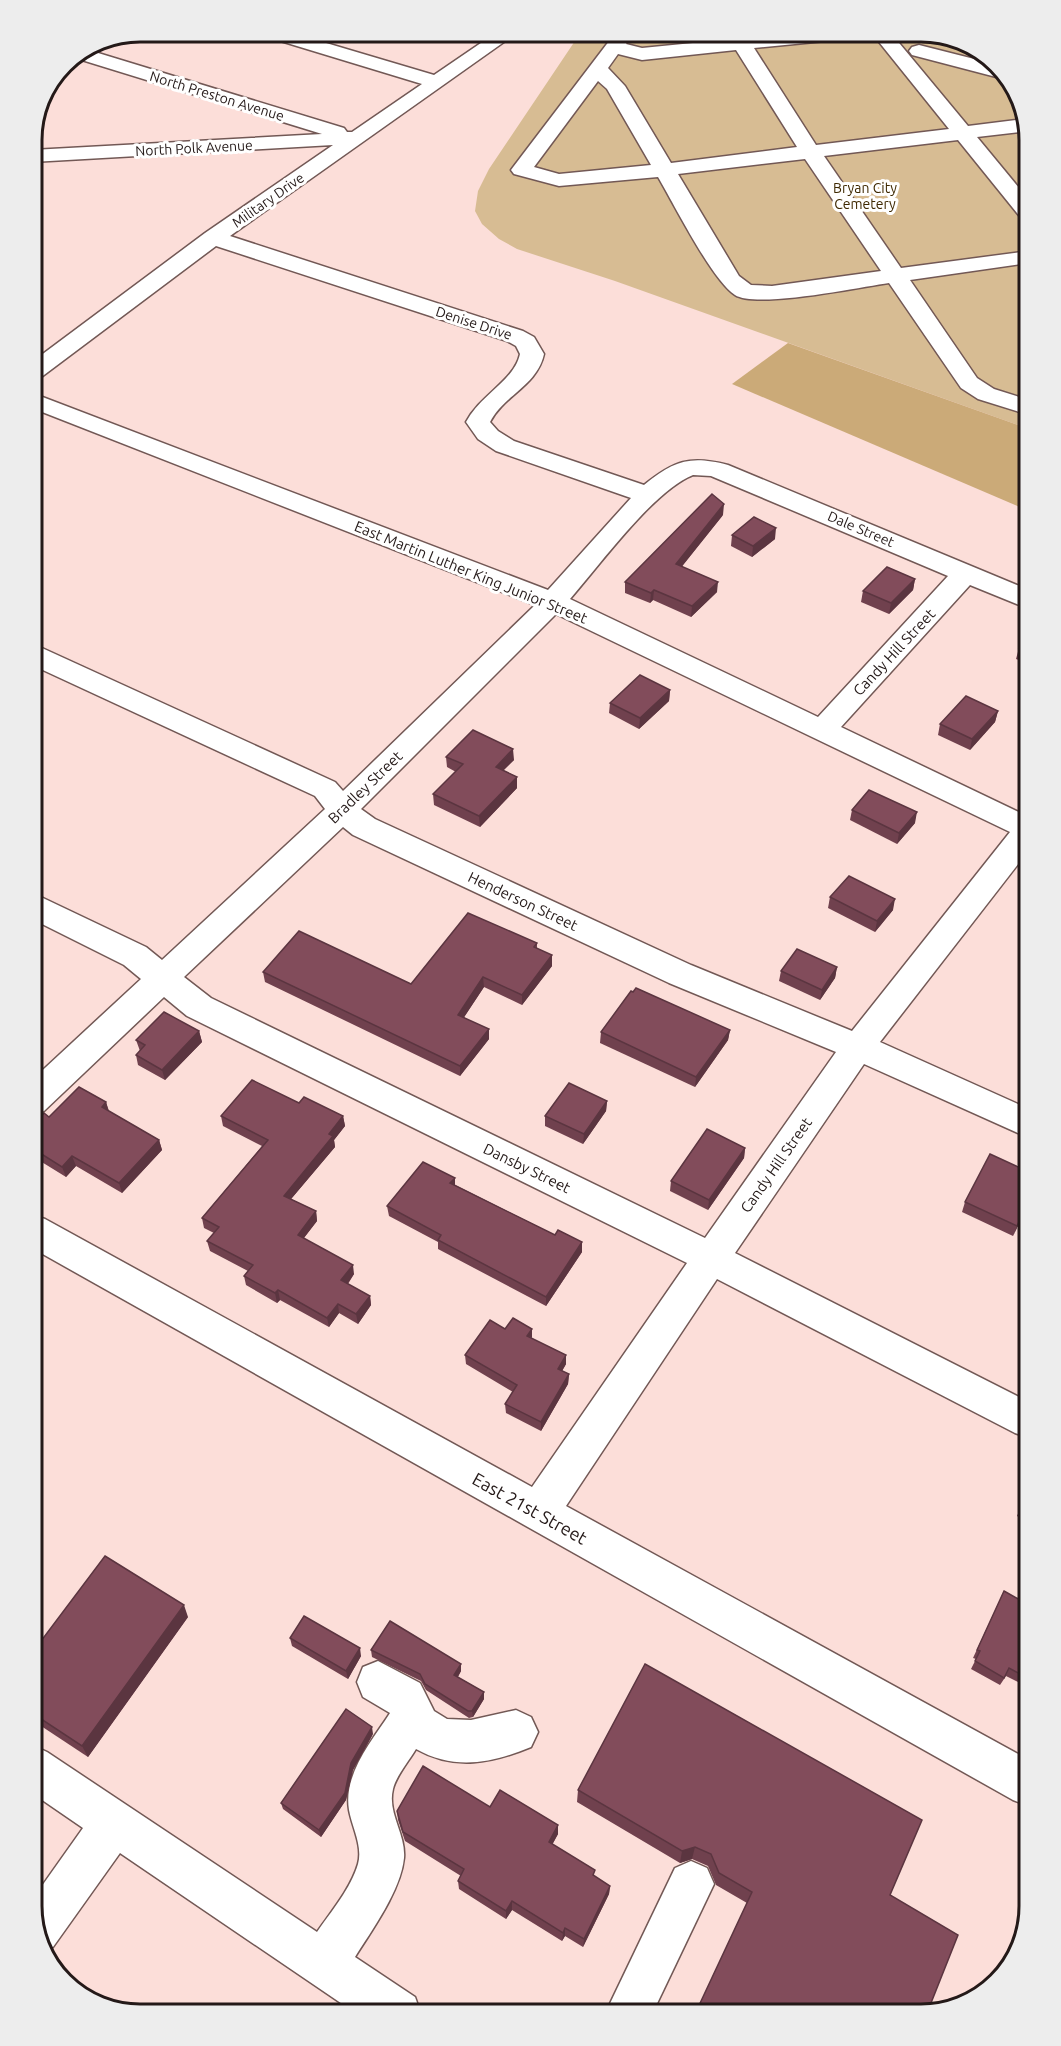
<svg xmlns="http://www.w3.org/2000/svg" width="1061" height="2046" viewBox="0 0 1061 2046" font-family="Ubuntu,sans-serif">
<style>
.green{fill:#d7bc93}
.forest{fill:#cbaa78}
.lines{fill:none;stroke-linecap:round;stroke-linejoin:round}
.minor-casing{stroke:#725855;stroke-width:3}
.minor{fill:#fff;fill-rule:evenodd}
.wall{fill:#70414e}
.shaded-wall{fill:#5b3540}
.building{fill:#824c5b;stroke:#5b3540;stroke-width:1.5}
.labels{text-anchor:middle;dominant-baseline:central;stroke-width:6;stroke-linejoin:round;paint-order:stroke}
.far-street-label{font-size:14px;fill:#241918;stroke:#fff}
.far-park-label{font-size:14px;fill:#3e2800;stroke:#fff}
.street-label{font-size:15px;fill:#241918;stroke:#fff}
.near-street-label{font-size:18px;fill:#241918;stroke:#fff}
.rim{fill:none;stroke:#241918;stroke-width:3}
</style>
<rect width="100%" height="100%" fill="#fcded9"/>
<!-- green -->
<polygon class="green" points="581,32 929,32 982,50 1021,98 1029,140 1029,429 615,281 517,249 499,239 482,224 475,211 478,191 489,169"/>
<!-- forest -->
<polygon class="forest" points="788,343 1029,429 1029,511 732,384"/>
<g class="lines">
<defs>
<g id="minor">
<path d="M262,32h27l145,43 63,-43h21l-288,204 293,95 11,6 10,17c-7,32 -40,41 -54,68l8,9 16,10 130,44c30,-24 45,-30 84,-20l301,125v19l-59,-24 -129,142 188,90v33l-149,192 149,67v29l-165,-74 -129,189 294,149v36l-14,-5 -298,-154 -151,227 463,254v46l-16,-6 -981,-552v-33l13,4 487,268 155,-224 -500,-247 -23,-19 -120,114 -12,4v-35l109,-101 -17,-14 -92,-46v-24l11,3 103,49 16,13 163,-151 -10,-13 -283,-131v-20l10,3 293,134 8,9 192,-186 -503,-197v-15l516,197 83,-92 -135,-47 -18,-12 -12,-17c15,-28 48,-41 54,-68l-4,-8 -9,-5 -291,-95 -176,132 -8,2v-18l173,-129 128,-88 -301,17v-12l290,-16 -250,-77 13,-8 259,79 3,4h5l70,-48 -158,-48zM693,475l18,1 237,100 -130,141 -248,-118c29,-33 84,-109 123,-124zM556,614l454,218 -158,199 -161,-66 -316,-146 -14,-10zM343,827l10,8 316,148 167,69 -131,186 -494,-240 -27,-21z"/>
<path d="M616,32h18l-8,12 16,4 162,-16h61l-2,4 -7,2 -102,10 62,97 133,-16 -78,-97h19l78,94 57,-7 3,12 -51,6 52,63v19l-8,-1 -63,-78 -134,16 77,112 128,-17v12l-119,17 67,98 17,11 35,11v15l-51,-16 -17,-11 -72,-105c-28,4 -133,26 -154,12 -23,-15 -61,-91 -77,-118l-99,9 -45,-12 -3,-4 3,-4zM736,50l61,97 -126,16 -46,-77 -17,-18 10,-14 24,6zM598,81l9,8 44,76 -92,9 -25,-7zM805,159l76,112 -109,15 -21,-1 -12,-9 -61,-102z"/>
<polygon points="919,45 994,64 1004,77 1000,78 912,55 909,51 912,47"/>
<path d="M378,1661l42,22 14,28 13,8 24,1 45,-10 15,7 7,15 -7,15c-39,16 -76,24 -115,2 -7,12 -20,27 -23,40 -6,24 13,45 11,69 -3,32 -32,72 -49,99l60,40 6,17h-64l-237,-161 -67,94 -10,5 -3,-4 -8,-48 51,-72 -51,-35v-48l15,7 270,180c14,-20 34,-44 41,-68 5,-18 -6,-37 -9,-54 -6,-36 23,-69 41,-97l-27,-16 -6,-15 6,-15z"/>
<polygon points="691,1861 707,1868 714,1884 652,2014 605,2014 675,1868"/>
</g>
</defs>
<!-- minor casing -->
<use href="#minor" class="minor-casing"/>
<!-- minor -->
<use href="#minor" class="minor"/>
</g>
<!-- wall -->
<g class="wall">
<polygon points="723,515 682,566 717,592 691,617 653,600 650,603 625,593 625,582"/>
<polygon points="732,535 775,539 752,557 731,546"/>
<polygon points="915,579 913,590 889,614 861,602 863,591"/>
<polygon points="1029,634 1029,664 1016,659 1019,648"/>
<polygon points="670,690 669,701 639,729 609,713 610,703"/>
<polygon points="998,711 995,722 970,750 938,735 940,724"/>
<polygon points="446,757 514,760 503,770 517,777 517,788 480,827 434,805 433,794 456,772 447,767"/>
<polygon points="852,810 915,823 897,844 850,820"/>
<polygon points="830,897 893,910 875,932 828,908"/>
<polygon points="537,943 537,949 552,966 522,1005 484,987 464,1017 489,1039 460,1076 265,982 263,972 411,984"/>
<polygon points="837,967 835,978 820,1000 779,981 781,971"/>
<polygon points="633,992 730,1030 728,1040 695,1087 600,1043 601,1032"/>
<polygon points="199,1031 202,1042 165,1080 138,1065 136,1055 140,1051 136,1040"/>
<polygon points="607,1101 606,1111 583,1144 545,1126 545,1116"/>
<polygon points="106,1102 109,1111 159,1140 162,1150 122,1193 76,1166 66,1177 32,1156 32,1126 49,1117"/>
<polygon points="299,1103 343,1116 345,1126 334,1140 335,1147 291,1199 316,1211 317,1221 304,1238 354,1274 348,1284 370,1296 371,1305 358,1324 339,1313 329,1327 280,1300 277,1303 246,1285 244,1276 248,1271 210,1251 207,1241 214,1233 204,1228 202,1218 262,1146 223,1126 221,1116"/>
<polygon points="745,1148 744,1158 708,1210 670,1191 671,1181"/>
<polygon points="1029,1172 1029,1203 1013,1236 962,1212 965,1202"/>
<polygon points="455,1178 455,1185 555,1235 582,1242 582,1252 546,1306 438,1249 438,1242 389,1216 387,1206"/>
<polygon points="505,1329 532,1338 566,1364 562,1371 569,1374 568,1384 541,1431 506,1413 505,1404 513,1392 466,1364 465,1355"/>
<polygon points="1029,1489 1029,1523 1017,1516"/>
<polygon points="1004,1591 1024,1676 1020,1683 1006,1676 1000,1685 971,1669 976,1659 973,1658"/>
<polygon points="188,1617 88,1757 32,1720 32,1653"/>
<polygon points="290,1638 361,1656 348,1679 292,1646"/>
<polygon points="371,1650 461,1671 458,1677 484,1692 484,1699 473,1717 469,1718 426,1690 421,1681 372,1657"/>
<polygon points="373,1734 353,1770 346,1800 321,1837 283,1809 281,1803"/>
<polygon points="578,1790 922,1820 747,1903 716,1885 708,1866 692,1859 680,1863 577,1802"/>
<polygon points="490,1807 558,1834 552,1845 595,1877 610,1886 609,1894 583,1947 565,1936 562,1941 512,1910 506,1919 459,1889 458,1881 461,1876 405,1841 398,1820 397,1811"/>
</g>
<!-- shaded-wall -->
<g class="shaded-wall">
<polygon points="724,504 723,515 676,574 676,564"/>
<polygon points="776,528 775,539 752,557 753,546"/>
<polygon points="915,579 913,590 889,614 891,603"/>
<polygon points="718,582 717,592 691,617 692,606"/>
<polygon points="654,590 653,600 650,603 651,593"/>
<polygon points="670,690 669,701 639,729 640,718"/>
<polygon points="998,711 995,722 970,750 972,739"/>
<polygon points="513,749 514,760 496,778 496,767"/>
<polygon points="517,777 517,788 480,827 479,816"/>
<polygon points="917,812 915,823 897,844 899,833"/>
<polygon points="895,899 893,910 875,932 877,921"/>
<polygon points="552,955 552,966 522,1005 522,995"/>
<polygon points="837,967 835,978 820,1000 822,990"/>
<polygon points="483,977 484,987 459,1025 458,1015"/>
<polygon points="489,1029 489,1039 460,1076 460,1066"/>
<polygon points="730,1030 728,1040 695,1087 696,1077"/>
<polygon points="199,1031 202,1042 165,1080 162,1070"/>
<polygon points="607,1101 606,1111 583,1144 584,1134"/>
<polygon points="106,1102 109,1113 102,1107"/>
<polygon points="343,1116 345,1126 334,1140 335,1147 286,1205 284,1196 329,1134"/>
<polygon points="159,1140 162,1150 122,1193 119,1183"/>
<polygon points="745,1148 744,1158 708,1210 709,1200"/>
<polygon points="72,1156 76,1166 66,1177 62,1167"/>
<polygon points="455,1178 455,1188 450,1183"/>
<polygon points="1029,1200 1029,1203 1013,1236 1017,1226"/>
<polygon points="316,1211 317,1221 299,1244 298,1235"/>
<polygon points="582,1242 582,1252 546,1306 546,1297"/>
<polygon points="353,1265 354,1274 343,1290 341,1280"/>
<polygon points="278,1290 280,1300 277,1303 275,1293"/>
<polygon points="370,1296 371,1305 358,1324 356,1314"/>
<polygon points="338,1304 339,1313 329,1327 327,1318"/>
<polygon points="532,1329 532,1338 527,1336"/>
<polygon points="566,1355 566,1364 558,1378 558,1369"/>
<polygon points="569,1374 568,1384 541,1431 541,1422"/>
<polygon points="184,1605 188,1617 88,1757 82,1746"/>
<polygon points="360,1648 361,1656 348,1679 346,1671"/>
<polygon points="461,1664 461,1671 455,1681 454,1675"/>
<polygon points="484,1692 484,1699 473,1717 472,1711"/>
<polygon points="372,1727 373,1734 353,1770 346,1800 321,1837 319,1830 351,1763"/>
<polygon points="558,1825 558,1834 548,1852 549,1842"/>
<polygon points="695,1847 692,1859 680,1863 682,1851"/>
<polygon points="610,1886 609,1894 583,1947 584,1939"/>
<polygon points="512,1901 512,1910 506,1919 506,1911"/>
<polygon points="565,1928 565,1936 562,1941 563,1933"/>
</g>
<!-- building -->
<g class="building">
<polygon points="712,494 724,504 676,564 718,582 692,606 654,590 651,593 625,582"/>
<polygon points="754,517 776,528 753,546 732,535"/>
<polygon points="887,567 915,579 891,603 863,591"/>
<polygon points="1029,634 1029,652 1019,648"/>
<polygon points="640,675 670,690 640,718 610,703"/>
<polygon points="966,696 998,711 972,739 940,724"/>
<polygon points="473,730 513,749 496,767 517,777 479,816 433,794 463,764 446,757"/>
<polygon points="869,790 917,812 899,833 852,810"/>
<polygon points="849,876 895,899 877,921 830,897"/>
<polygon points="468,913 537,943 534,947 552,955 522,995 483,977 458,1015 489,1029 460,1066 263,972 299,931 411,984"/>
<polygon points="797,949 837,967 822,990 781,971"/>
<polygon points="636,988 730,1030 696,1077 601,1032 631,991 633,992"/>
<polygon points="164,1012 199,1031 162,1070 136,1055 145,1045 136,1040"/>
<polygon points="252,1080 299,1103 304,1097 343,1116 329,1134 333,1136 284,1196 316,1211 298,1235 353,1265 341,1280 370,1296 356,1314 338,1304 327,1318 278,1290 275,1293 244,1276 253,1265 207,1241 219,1227 202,1218 268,1140 221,1116"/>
<polygon points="569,1083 607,1101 584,1134 545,1116"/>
<polygon points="79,1087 106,1102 102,1107 159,1140 119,1183 72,1156 62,1167 32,1148 32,1126 44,1113 49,1117"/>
<polygon points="707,1129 745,1148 709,1200 671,1181"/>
<polygon points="990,1154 1029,1172 1029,1200 1017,1226 965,1202"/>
<polygon points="423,1162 455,1178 450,1183 555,1235 558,1230 582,1242 546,1297 438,1240 441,1235 387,1206"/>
<polygon points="513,1318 532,1329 527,1336 566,1355 558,1369 569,1374 541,1422 505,1404 517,1385 465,1355 490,1320 505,1329"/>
<polygon points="1029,1489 1029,1512 1021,1508"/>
<polygon points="105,1556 184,1605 82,1746 32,1713 32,1653"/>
<polygon points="1004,1591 1029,1605 1029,1664 1024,1676 1009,1668 1004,1678 975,1661 980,1651 977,1650"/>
<polygon points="304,1616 360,1648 346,1671 290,1638"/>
<polygon points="390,1621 461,1664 454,1675 484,1692 472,1711 468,1711 425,1684 420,1674 371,1650"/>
<polygon points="645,1664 922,1820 890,1895 958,1935 927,2013 921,2014 695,2014 752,1892 719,1873 711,1854 695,1847 682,1851 578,1790"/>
<polygon points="346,1709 372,1727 351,1763 345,1793 319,1830 281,1803"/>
<polygon points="423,1766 490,1807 500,1790 558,1825 549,1842 595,1870 593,1875 610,1886 584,1939 565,1928 563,1933 512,1901 506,1911 458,1881 464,1869 403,1832 397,1811"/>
</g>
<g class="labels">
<!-- far-street labels -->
<g class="far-street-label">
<text transform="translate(217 96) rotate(17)">North Preston Avenue</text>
<text transform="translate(194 148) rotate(-3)">North Polk Avenue</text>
<text transform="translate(268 200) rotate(-35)">Military Drive</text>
<text transform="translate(474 323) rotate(18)">Denise Drive</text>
<text transform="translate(861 529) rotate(23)">Dale Street</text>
</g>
<!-- far-park labels -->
<g class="far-park-label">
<text x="865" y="188">Bryan City<tspan x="865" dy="16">Cemetery</tspan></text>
</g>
<!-- street labels -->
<g class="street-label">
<text transform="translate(471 572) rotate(22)">East Martin Luther King Junior Street</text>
<text transform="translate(894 652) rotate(-47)">Candy Hill Street</text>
<text transform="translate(365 787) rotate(-44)">Bradley Street</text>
<text transform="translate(523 901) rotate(25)">Henderson Street</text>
<text transform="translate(776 1165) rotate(-55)">Candy Hill Street</text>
<text transform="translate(527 1168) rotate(26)">Dansby Street</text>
</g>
<!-- near-street labels -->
<g class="near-street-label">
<text transform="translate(530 1508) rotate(29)">East 21st Street</text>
</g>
</g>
<!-- crop -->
<path d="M0 0H1061V2046H0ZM140 42H921A98 98 0 0 1 1019 140V1906A98 98 0 0 1 921 2004H140A98 98 0 0 1 42 1906V140A98 98 0 0 1 140 42Z" fill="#ededed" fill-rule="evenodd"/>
<path class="rim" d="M140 42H921A98 98 0 0 1 1019 140V1906A98 98 0 0 1 921 2004H140A98 98 0 0 1 42 1906V140A98 98 0 0 1 140 42Z"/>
</svg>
